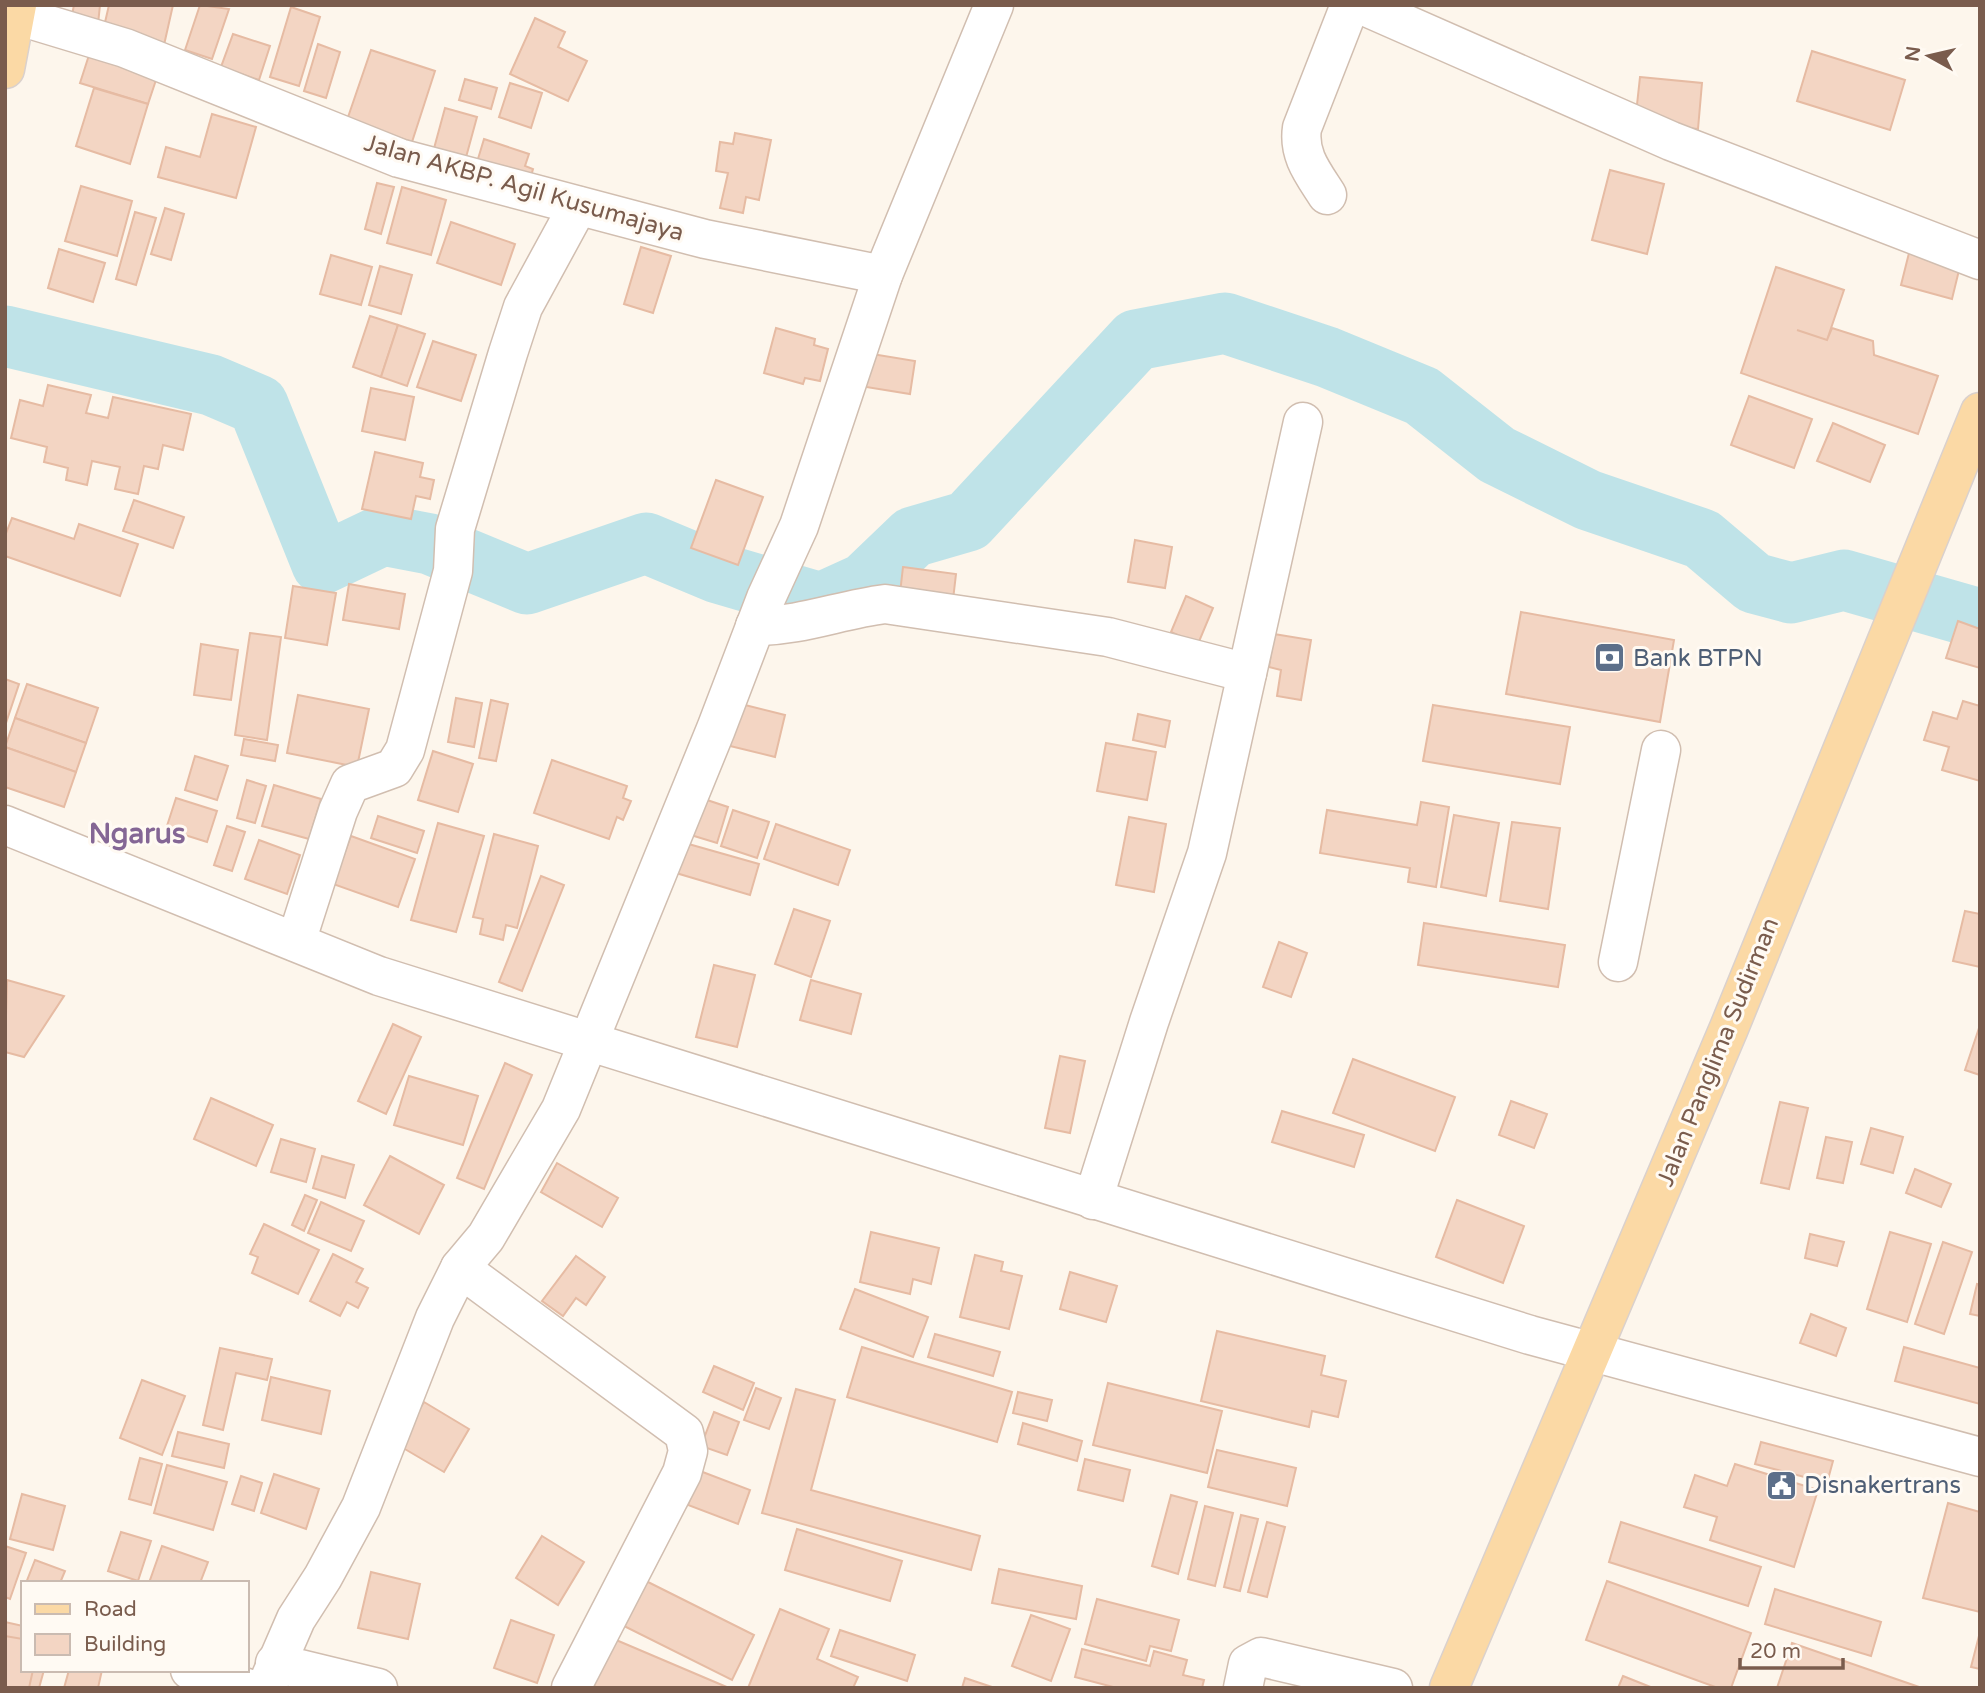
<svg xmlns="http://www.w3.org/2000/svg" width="1985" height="1693" viewBox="0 0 1985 1693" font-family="'Varela Round',sans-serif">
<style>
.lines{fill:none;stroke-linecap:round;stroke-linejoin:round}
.river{stroke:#bfe3e8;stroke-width:61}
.building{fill:#f3d5c3;stroke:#e6bba3;stroke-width:2}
.minor-casing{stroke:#d1beb0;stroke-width:41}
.major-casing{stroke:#dad1cd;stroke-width:41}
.minor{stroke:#fff;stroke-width:38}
.major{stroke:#fbd9a5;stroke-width:38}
.labels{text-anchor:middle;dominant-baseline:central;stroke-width:6;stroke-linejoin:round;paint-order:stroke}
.street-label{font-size:24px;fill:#7a5c4d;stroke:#fffaf3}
.service-label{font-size:24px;fill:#4e5e75;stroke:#fffaf3;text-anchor:start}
.quarter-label{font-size:28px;font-weight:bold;fill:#846695;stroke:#fffaf3}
</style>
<rect width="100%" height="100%" fill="#fdf6ec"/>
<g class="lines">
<!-- river -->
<polyline class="river" points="5,336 211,385 258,405 322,564 383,535 430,544 527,584 646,543 718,573 821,603 865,583 913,537 968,521 1136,340 1225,323 1327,357 1422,396 1497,455 1588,500 1702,539 1754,583 1791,593 1844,580 1980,619"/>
</g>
<!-- building -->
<g class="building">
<polygon points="74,5 100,5 98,24 71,20"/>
<polygon points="109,5 173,5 164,45 103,31"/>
<polygon points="200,5 229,9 212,59 185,50"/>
<polygon points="291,7 320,17 299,86 270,77"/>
<polygon points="535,18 565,32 558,47 587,61 568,101 510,74"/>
<polygon points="233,34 270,46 259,80 221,67"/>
<polygon points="318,44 340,52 326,98 304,91"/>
<polygon points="371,50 435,71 412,142 347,120"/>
<polygon points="1812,51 1905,80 1890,130 1797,101"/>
<polygon points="90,52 158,74 148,104 80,83"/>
<polygon points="1640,77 1702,83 1698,129 1635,123"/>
<polygon points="465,79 497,88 491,109 459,100"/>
<polygon points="510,83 542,93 531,128 499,117"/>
<polygon points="94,88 148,104 130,164 76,146"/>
<polygon points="445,108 477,117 465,161 433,152"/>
<polygon points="212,114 256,127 236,198 158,177 166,147 200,157"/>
<polygon points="735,133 771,140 759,200 746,197 743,213 720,208 728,173 716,171 720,142 733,144"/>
<polygon points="484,139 529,154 525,166 533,169 527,190 474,172"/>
<polygon points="1610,170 1664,184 1647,254 1592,240"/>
<polygon points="377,183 394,187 381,234 365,229"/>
<polygon points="81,186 132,201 117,256 65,241"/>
<polygon points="402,187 446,200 431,255 387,243"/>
<polygon points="165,208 184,214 171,260 151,254"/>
<polygon points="135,212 156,218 136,285 116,279"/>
<polygon points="451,222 515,244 501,285 437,263"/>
<polygon points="641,247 671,256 653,313 624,304"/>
<polygon points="59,249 105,263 93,302 48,288"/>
<polygon points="1910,249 1961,262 1952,299 1901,285"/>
<polygon points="331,255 372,267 361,305 320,294"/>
<polygon points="380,266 412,275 401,314 369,305"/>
<polygon points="1776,267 1844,290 1827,340 1797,330 1827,340 1832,328 1873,341 1874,355 1938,376 1918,434 1741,373"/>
<polygon points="370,316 398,325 381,377 353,367"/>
<polygon points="398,325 425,334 407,386 381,377"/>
<polygon points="776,328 815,339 814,345 828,349 820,381 805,378 803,384 764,373"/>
<polygon points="433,341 476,355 461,401 417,387"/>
<polygon points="866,353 915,361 910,394 860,386"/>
<polygon points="48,385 91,395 86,413 108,418 113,397 191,414 183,450 163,445 158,469 144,466 138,494 115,489 120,467 92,461 87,485 66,480 68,468 44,462 47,447 11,438 20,400 43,406"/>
<polygon points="371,388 414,397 405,440 362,431"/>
<polygon points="1749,396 1812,419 1794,468 1731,445"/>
<polygon points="1833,423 1885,445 1870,482 1817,461"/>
<polygon points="375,452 423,463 420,477 434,480 430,499 416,496 411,519 362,509"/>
<polygon points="716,480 763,497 738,565 691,548"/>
<polygon points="134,500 184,517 173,548 123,531"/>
<polygon points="12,518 74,539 79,524 138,544 120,596 5,556 5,536"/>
<polygon points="1135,540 1172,547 1165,588 1128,582"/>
<polygon points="903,567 956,574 952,608 899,602"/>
<polygon points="349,584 405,594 399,629 343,620"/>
<polygon points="293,586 336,593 327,645 285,638"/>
<polygon points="1186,596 1213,608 1198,644 1171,632"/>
<polygon points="1521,612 1674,640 1660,722 1506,694"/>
<polygon points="1958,621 1980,629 1980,668 1946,658"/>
<polygon points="250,633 281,637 267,740 235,735"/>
<polygon points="1274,634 1311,640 1301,700 1277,696 1281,670 1269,667"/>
<polygon points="201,644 238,650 231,700 194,695"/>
<polygon points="5,679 19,684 5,726"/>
<polygon points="27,684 98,708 86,743 15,718"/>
<polygon points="298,695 369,709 357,767 287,753"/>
<polygon points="456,698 482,703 474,747 448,742"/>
<polygon points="491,700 508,704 496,761 479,758"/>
<polygon points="1963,701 1980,706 1980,781 1942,770 1949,747 1924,740 1933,712 1957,719"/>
<polygon points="737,703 785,715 775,757 726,745"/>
<polygon points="1433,705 1570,727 1560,784 1423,761"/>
<polygon points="1138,714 1170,721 1165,747 1133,740"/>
<polygon points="15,718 86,743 76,772 5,747"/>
<polygon points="244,739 278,745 275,761 241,755"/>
<polygon points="1106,743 1156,752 1147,800 1097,791"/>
<polygon points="5,747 76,772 64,807 5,787"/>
<polygon points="433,751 473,764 458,812 418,800"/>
<polygon points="195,756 228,766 217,800 185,790"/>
<polygon points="552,760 627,786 623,798 631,801 623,820 617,817 609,839 534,813"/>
<polygon points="247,780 266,786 255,823 237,818"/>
<polygon points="274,785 321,799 309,839 262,826"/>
<polygon points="692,795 728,807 717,843 681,832"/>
<polygon points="176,798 217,811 207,842 166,829"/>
<polygon points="1421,802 1449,807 1436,887 1408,882 1410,868 1320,853 1327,810 1417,825"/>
<polygon points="733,810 769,822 757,858 721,846"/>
<polygon points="1454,815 1499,823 1486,896 1441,887"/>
<polygon points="378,816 424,831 417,853 371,838"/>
<polygon points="1129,817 1166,824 1154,892 1116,885"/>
<polygon points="1512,822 1560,828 1548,909 1500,901"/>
<polygon points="438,823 484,836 456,932 411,920"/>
<polygon points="776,824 850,850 838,885 764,859"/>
<polygon points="227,826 245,832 232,871 214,865"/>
<polygon points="494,834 538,846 517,928 506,925 503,940 480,934 483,919 473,917"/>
<polygon points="351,836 415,859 398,907 333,884"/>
<polygon points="259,840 300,855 287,894 245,879"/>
<polygon points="685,843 759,864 750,895 676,873"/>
<polygon points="541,876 564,885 522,991 499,982"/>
<polygon points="794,909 830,921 811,977 775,964"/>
<polygon points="1965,911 1980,914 1980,967 1953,961"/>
<polygon points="1424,923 1565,945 1558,987 1418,965"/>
<polygon points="1279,942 1307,953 1291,997 1263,987"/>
<polygon points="714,965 755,975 737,1047 696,1037"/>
<polygon points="7,980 64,996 24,1057 5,1052"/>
<polygon points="811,980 861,994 851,1034 800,1020"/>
<polygon points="393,1024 421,1037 386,1114 358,1101"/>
<polygon points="1980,1025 1980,1075 1965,1070"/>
<polygon points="1060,1056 1085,1061 1070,1133 1045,1128"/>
<polygon points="1353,1059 1455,1097 1435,1151 1333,1113"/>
<polygon points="505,1063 532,1075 484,1189 457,1178"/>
<polygon points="409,1076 478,1096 463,1145 394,1125"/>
<polygon points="211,1098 273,1125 256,1166 194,1139"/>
<polygon points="1511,1101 1547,1114 1534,1148 1499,1135"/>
<polygon points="1780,1102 1808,1108 1789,1189 1761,1183"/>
<polygon points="1282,1111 1364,1135 1354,1167 1272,1142"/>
<polygon points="1871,1128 1903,1137 1893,1173 1861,1164"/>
<polygon points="1826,1137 1852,1142 1843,1183 1817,1178"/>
<polygon points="281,1139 315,1149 306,1182 271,1172"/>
<polygon points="322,1156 354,1165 345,1198 313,1188"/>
<polygon points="390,1156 444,1185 419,1234 364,1205"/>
<polygon points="557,1163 618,1198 602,1227 541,1192"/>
<polygon points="1915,1169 1951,1184 1941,1207 1906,1193"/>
<polygon points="305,1195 317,1200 304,1231 292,1225"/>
<polygon points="1457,1200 1524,1226 1503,1283 1436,1257"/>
<polygon points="321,1202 364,1221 351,1251 308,1233"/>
<polygon points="264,1224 319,1250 298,1294 252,1273 258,1257 250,1254"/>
<polygon points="871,1232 939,1248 931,1284 913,1279 910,1294 860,1282"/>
<polygon points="1890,1232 1931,1244 1907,1322 1867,1309"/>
<polygon points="1810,1234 1844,1242 1837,1266 1805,1258"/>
<polygon points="1943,1242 1972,1252 1944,1334 1915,1324"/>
<polygon points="333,1254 363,1269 356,1282 368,1288 358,1308 347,1302 340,1316 310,1301"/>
<polygon points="975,1255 1003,1262 1001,1271 1022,1276 1009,1329 960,1317"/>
<polygon points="576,1256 605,1277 586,1305 576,1298 563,1316 542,1301"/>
<polygon points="1070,1272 1117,1286 1106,1322 1060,1309"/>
<polygon points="1977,1284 1980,1285 1980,1316 1970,1314"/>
<polygon points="855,1289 928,1317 913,1357 840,1329"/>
<polygon points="1811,1314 1846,1328 1836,1356 1800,1343"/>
<polygon points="1217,1331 1325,1356 1321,1375 1346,1381 1338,1417 1312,1411 1309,1427 1201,1401"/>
<polygon points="935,1334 1000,1352 993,1376 928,1357"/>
<polygon points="862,1347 1012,1392 997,1442 847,1397"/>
<polygon points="1904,1347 1980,1368 1980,1404 1895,1381"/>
<polygon points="220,1348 272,1359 267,1380 236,1373 223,1430 203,1425"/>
<polygon points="714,1366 754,1383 743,1410 703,1392"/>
<polygon points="271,1377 330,1391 321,1434 262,1420"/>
<polygon points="142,1380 185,1396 162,1455 120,1438"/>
<polygon points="1108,1383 1222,1411 1207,1473 1093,1445"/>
<polygon points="756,1388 781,1398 769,1429 744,1420"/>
<polygon points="796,1389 835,1400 811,1490 980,1536 971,1570 762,1513"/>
<polygon points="1018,1392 1052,1400 1047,1421 1013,1413"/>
<polygon points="424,1402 469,1429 444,1472 398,1445"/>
<polygon points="714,1412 739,1422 727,1455 701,1446"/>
<polygon points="1023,1423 1082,1441 1077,1461 1018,1444"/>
<polygon points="178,1432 229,1444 224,1468 172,1456"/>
<polygon points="1761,1442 1833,1461 1827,1483 1755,1464"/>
<polygon points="1217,1450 1296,1468 1287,1506 1208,1487"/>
<polygon points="140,1458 162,1464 151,1505 129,1499"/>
<polygon points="1085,1459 1130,1470 1123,1501 1078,1490"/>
<polygon points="1735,1464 1818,1490 1794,1567 1710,1540 1717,1517 1684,1507 1695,1475 1727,1486"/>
<polygon points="167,1465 227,1482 213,1530 154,1513"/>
<polygon points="700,1471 750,1490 738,1524 688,1505"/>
<polygon points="274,1474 319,1489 306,1529 261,1513"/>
<polygon points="241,1476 262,1483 254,1511 232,1504"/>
<polygon points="22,1494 65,1506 53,1550 10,1539"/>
<polygon points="1171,1495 1197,1502 1178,1574 1152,1566"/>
<polygon points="1948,1503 1980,1512 1980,1612 1923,1598"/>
<polygon points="1205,1506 1233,1513 1215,1586 1188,1579"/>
<polygon points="1241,1515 1258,1519 1240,1591 1224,1587"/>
<polygon points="1267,1522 1285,1527 1267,1597 1248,1592"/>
<polygon points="1621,1522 1761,1567 1748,1606 1609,1562"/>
<polygon points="797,1529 902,1561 890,1601 785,1570"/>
<polygon points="121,1532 151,1541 138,1581 108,1571"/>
<polygon points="542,1536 584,1562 558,1605 516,1578"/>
<polygon points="5,1546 26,1553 10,1599 5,1597"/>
<polygon points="162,1546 208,1562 200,1583 149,1583"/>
<polygon points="35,1560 65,1571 60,1583 26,1583"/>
<polygon points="999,1569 1082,1586 1076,1619 992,1603"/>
<polygon points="371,1572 420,1584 408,1639 358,1628"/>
<polygon points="634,1575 754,1635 732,1680 612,1620"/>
<polygon points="1607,1581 1751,1633 1731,1688 1718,1688 1586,1640"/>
<polygon points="1775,1589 1881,1622 1871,1656 1765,1624"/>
<polygon points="1097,1599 1179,1620 1171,1651 1150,1646 1146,1661 1085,1644"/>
<polygon points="780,1609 829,1629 817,1659 858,1677 853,1688 748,1688"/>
<polygon points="1031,1615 1070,1629 1051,1681 1012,1666"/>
<polygon points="511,1620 554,1635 537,1683 494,1668"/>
<polygon points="5,1622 23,1626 23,1670 44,1670 39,1688 5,1688"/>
<polygon points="840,1630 915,1655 907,1681 831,1656"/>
<polygon points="1980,1632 1980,1669 1971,1667"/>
<polygon points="602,1634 729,1688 598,1688 583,1681"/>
<polygon points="5,1636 23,1639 23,1670 33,1670 29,1688 5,1688"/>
<polygon points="1792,1643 1922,1688 1777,1688"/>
<polygon points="1082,1649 1150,1666 1154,1651 1187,1660 1183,1675 1204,1680 1202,1688 1117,1688 1075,1677"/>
<polygon points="69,1670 102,1670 98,1688 64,1688"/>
<polygon points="1623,1676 1653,1688 1618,1688"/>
<polygon points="965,1678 995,1688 962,1688"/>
</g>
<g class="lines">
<defs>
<g id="minor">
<polyline points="1362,5 1671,141 1980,260"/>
<polyline points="16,15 125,48 399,158 705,239 883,275"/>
<path d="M1327,195c-14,-22 -29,-40 -25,-67l48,-123"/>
<path d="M755,626c47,0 84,-16 130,-22l223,33 139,36"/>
<polyline points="5,825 379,976 1530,1335 1980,1457"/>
<polyline points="296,942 338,811 350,784 394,768 405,750 453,571 455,529 508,353 523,307 578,206"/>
<polyline points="1618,962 1661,750"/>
<polyline points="1093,1200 1149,1022 1207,853 1303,422"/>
<polyline points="460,1268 684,1433 688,1451 682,1473 571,1688"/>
<polyline points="275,1663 378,1688"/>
<polyline points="190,1670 247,1688"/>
<polyline points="266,1688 296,1619 323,1577 361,1507 435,1318 460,1268 486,1237 561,1109 716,729 766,598 799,526 883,275 994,5"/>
<polyline points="1243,1688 1248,1664 1261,1657 1393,1688"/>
</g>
<g id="major">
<polyline points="5,69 17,5"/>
<polyline points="1449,1688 1729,1028 1980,412"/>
</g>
</defs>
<!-- minor casing -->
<use href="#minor" class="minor-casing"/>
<!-- major casing -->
<use href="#major" class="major-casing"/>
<!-- minor -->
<use href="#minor" class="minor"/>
<!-- major -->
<use href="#major" class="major"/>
</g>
<!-- icons -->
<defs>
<symbol id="bank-square" viewBox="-11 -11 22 22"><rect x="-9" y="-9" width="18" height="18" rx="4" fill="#5c6f8a" stroke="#fffaf3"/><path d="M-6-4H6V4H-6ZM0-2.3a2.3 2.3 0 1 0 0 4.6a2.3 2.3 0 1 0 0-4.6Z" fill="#fff"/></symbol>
<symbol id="civic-square" viewBox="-11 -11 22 22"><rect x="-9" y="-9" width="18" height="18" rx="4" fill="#5c6f8a" stroke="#fffaf3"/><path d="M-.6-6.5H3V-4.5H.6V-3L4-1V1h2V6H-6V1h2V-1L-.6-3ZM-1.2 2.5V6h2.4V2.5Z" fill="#fff"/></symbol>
</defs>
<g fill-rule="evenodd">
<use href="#bank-square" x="1592" y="640" width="35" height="35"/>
<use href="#civic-square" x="1764" y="1468" width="35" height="35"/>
</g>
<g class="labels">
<!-- street labels -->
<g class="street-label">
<text transform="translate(524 188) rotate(16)">Jalan AKBP. Agil Kusumajaya</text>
<text transform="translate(1718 1052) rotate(-68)">Jalan Panglima Sudirman</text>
</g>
<!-- service labels -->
<g class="service-label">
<text x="1633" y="658">Bank BTPN</text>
<text x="1804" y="1485">Disnakertrans</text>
</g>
<!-- quarter labels -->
<g class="quarter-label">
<text x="137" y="834">Ngarus</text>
</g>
</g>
<!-- border -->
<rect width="1985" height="1693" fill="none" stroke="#7a5c4d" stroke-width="14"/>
<!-- legend -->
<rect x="21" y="1581" width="228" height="91" fill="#fffaf3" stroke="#cabbb1" stroke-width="2"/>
<rect x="35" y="1604" width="35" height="10" fill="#fbd9a5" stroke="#cabbb1" stroke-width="2"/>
<text x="84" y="1616" font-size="21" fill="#7a5c4d">Road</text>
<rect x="35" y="1634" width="35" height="21" fill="#f3d5c3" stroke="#cabbb1" stroke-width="2"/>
<text x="84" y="1651" font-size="21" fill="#7a5c4d">Building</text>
<!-- north arrow -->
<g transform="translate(1929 56) rotate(278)" stroke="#fffaf3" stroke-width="5" paint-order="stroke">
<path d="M0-5L12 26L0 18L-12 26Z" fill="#7a5c4d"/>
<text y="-10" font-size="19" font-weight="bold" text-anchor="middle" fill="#7a5c4d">N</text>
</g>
<!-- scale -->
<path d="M1740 1658v10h103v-10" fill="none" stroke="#7a5c4d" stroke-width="3.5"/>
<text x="1750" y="1658" font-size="21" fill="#7a5c4d" stroke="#fffaf3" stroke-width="5" paint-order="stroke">20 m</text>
</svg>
